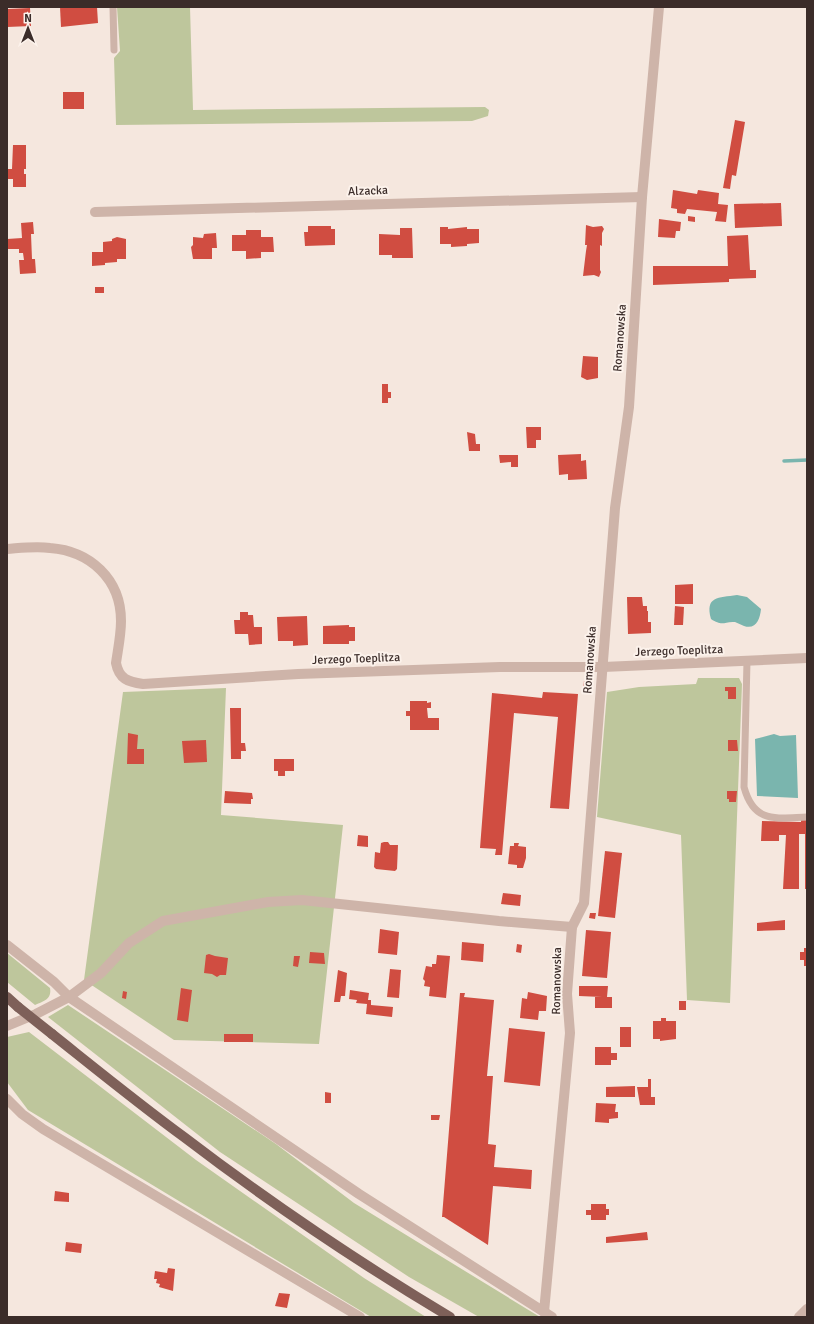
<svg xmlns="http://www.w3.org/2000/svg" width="814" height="1324" viewBox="0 0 814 1324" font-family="Signika,sans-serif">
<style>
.green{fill:#bec69c}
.water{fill:#7ab5ae}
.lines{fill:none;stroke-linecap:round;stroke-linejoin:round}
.stream{stroke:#7ab5ae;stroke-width:3.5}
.building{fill:#d04d41}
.service{stroke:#ceb4a9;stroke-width:7}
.minor{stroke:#ceb4a9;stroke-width:10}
.primary{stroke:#7e6059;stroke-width:10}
.primary-bridge{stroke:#7e6059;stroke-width:10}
.labels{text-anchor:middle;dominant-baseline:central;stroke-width:4;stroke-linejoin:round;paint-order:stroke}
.street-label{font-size:12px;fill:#3b2c29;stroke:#fcf2eb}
</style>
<rect width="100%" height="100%" fill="#f5e7de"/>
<!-- green -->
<g class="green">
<polygon points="117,7 190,7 193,110 485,107 489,110 488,116 472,121 116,125 114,58 120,51"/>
<polygon points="698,678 739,678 742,684 730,1003 687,1000 681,835 597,817 607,692 639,687 696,684"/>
<polygon points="226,688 221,815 343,825 319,1044 174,1040 84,980 123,692"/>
<path d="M7,953l43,35c2,11 -6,13 -15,17l-28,-23z"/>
<polygon points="68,1005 276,1144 354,1203 540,1317 479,1317 409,1277 220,1152 48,1017"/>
<polygon points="29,1032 196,1160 364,1278 426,1317 371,1317 28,1110 7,1082 7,1037"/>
</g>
<!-- water -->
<g class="water">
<path d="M737,595l10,2 14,12c-1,10 -5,21 -17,17 -3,-1 -6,-3 -9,-4 -11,-1 -12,5 -24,-3 -6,-23 7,-21 26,-24z"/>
<polygon points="774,734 780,736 796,735 798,798 757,796 755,739"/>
</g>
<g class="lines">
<!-- stream -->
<polyline class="stream" points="784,461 807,460"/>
</g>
<!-- building -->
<g class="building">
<polygon points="60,7 97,7 98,23 61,27"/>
<polygon points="30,8 31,26 7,27 7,9"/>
<rect x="63" y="92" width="21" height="17"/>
<polygon points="735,120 745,122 736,176 732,175 730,189 723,188"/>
<polygon points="13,145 26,145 26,169 24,169 24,174 26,174 26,187 13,187 13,179 7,179 7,169 12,169"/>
<polygon points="673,190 697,194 698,190 719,193 718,204 728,205 726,222 715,221 717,212 687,209 685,214 677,213 677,209 671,208"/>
<polygon points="781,203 782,226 735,228 734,204"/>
<polygon points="688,216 695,217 695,222 688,221"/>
<polygon points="659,219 681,222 680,231 676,231 675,238 658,237"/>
<polygon points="33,222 34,234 31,234 32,259 35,259 36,273 20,274 19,260 24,260 23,253 19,253 19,249 8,249 7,239 22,238 21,223"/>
<polygon points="586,225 593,227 602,226 604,229 602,233 602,246 600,245 600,270 601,272 599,277 594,275 583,276 586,251 587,245 585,245"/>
<polygon points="308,226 331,226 331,229 335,229 335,245 305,246 304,232 308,232"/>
<polygon points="440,227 448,227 448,229 467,227 467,229 479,229 479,243 467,244 467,246 451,247 451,244 440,244"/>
<polygon points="400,228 412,228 413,258 392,258 392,255 379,255 379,234 400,235"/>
<polygon points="246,230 261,230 261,237 273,237 274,252 261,252 261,258 246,259 246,251 232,251 232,235 246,235"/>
<polygon points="216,233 217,248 212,248 212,259 193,259 191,247 193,245 193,237 203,238 204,234"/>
<polygon points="748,235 750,270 756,270 756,278 729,279 729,282 653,285 653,266 728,266 727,236"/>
<polygon points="117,237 126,239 126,259 117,259 117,262 105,263 105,265 92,266 92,252 103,252 103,242 112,241 112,239"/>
<rect x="95" y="287" width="9" height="6"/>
<polygon points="583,356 598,357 598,378 587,380 581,377"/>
<polygon points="382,384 388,384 388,392 391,392 391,398 388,398 388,403 382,403"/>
<polygon points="526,427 541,427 541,440 536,440 536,448 527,448"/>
<polygon points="467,432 475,434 476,444 480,444 480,451 469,451"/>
<polygon points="581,454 581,461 586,460 587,479 568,480 568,474 559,475 558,455"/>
<polygon points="499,455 518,455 518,467 511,467 511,462 500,463"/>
<polygon points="693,584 693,604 675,604 675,585"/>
<polygon points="627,597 642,597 643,606 647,606 647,611 648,611 648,622 651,622 651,633 628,634"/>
<polygon points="675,606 684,607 683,625 674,625"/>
<polygon points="240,612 248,612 248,615 253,615 254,627 262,627 262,644 249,645 248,634 235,634 234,620 240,620"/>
<polygon points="307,616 308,645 293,646 293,641 278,641 277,617"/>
<polygon points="349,625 349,627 355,627 355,641 349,641 349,644 323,644 323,626"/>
<polygon points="584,681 591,682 591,690 583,689"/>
<polygon points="725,687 736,687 736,699 728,699 728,691 725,691"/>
<polygon points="543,692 578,694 569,809 550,808 558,717 514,713 502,855 495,855 496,849 480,848 492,693 542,698"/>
<polygon points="410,701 427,701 427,703 431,702 431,708 427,708 428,718 439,718 439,730 410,730 410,716 406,716 406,711 410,711"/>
<polygon points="230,708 241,708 241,743 245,743 246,751 241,751 241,759 231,759"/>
<polygon points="128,733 138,735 137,749 144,749 144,764 127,764"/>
<polygon points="206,740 207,762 184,763 182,741"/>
<polygon points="728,740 737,740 738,751 728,751"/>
<polygon points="274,759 294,759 294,771 285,771 285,776 278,776 278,771 274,771"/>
<polygon points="225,791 252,793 253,799 251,799 251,804 224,803"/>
<polygon points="727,791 737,791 736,802 729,802 729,799 727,799"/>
<polygon points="801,820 807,820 807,889 805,889 805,834 799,834 799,889 783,889 786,835 779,835 779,841 761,841 762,821 801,822"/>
<polygon points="358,835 368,836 368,847 357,846"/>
<polygon points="384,842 388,842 390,845 398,845 397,869 395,871 376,869 374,867 375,852 380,853 381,843"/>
<polygon points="514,843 519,843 518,846 526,847 526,858 523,868 517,868 517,865 508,864 510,846 514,846"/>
<polygon points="605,851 622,853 615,918 598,916"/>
<polygon points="503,893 521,895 520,906 501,904"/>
<polygon points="590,913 596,913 595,919 589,918"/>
<polygon points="785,920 785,930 757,931 757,923"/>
<polygon points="380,929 399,932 397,955 378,953"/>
<polygon points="586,930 611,932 607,978 582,976"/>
<polygon points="462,942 484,944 483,962 461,960"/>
<polygon points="517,944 522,945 521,953 516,952"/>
<polygon points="804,948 807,948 807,966 804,966 804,960 800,960 800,952 804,952"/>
<polygon points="310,952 324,953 325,964 309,963"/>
<polygon points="209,954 215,956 228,958 226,975 220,975 217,977 212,974 204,973 206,955"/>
<polygon points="437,955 450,956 446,998 429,996 430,987 424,986 425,981 423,979 426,966 432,967 432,964 436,964"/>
<polygon points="294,956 300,956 298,967 293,966"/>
<polygon points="390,969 401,970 399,998 387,997"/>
<polygon points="338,970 347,973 345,996 341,996 340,1002 334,1002"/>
<polygon points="579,986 608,986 607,997 612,997 612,1008 595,1008 595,997 602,997 579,996"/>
<polygon points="181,988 192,990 188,1022 177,1020"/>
<polygon points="350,990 369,993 368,1000 371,1000 371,1005 393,1007 392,1017 366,1014 367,1004 356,1003 357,1000 349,999"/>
<polygon points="123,991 127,992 126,999 122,998"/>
<polygon points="528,992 547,996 546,1011 539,1011 538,1020 520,1018 522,998 527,999"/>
<polygon points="460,993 465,993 464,997 494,1000 487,1076 493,1076 488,1144 496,1145 494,1167 532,1170 531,1189 493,1186 488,1245 444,1217 442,1217"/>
<rect x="679" y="1001" width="7" height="9"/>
<polygon points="661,1018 666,1018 666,1021 676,1021 676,1039 660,1041 660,1039 653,1039 653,1021 661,1021"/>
<rect x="620" y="1027" width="11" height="20"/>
<polygon points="509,1028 545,1032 540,1086 504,1082"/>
<rect x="224" y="1034" width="29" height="8"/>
<polygon points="595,1047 611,1047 611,1053 617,1053 617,1060 611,1060 611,1065 595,1065"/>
<polygon points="648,1079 651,1079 651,1097 655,1097 655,1105 640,1105 637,1087 648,1087"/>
<polygon points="635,1086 635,1097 606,1097 606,1087"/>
<polygon points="325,1092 331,1093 331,1103 325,1103"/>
<polygon points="596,1103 616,1104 615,1112 618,1112 618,1118 609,1119 609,1123 595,1122"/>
<polygon points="431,1115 440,1115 439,1120 431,1120"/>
<polygon points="55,1191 69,1193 69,1202 54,1201"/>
<polygon points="591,1204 606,1204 606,1209 609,1209 609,1215 606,1215 606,1220 591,1220 591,1215 586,1215 586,1210 591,1210"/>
<polygon points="647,1232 648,1240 606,1243 606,1237"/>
<polygon points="66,1242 82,1244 81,1253 65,1251"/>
<polygon points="168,1268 175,1269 173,1291 159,1287 160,1284 156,1283 157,1279 154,1279 155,1271 167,1273"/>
<polygon points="279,1293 290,1294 287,1308 275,1306"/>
</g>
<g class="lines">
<!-- service -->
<g class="service">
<polyline points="113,7 114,50"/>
<path d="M747,661l-3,126c10,37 32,31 63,30"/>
</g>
<!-- minor -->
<g class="minor">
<polyline points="95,212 642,197"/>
<path d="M7,549c14,-1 29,-3 43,-1 40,3 71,31 71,73 0,14 -3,28 -5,42 3,16 12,19 27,21l155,-10 202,-7h103l204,-9"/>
<polyline points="7,945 54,982 69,997 359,1194 552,1317"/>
<polyline points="7,1026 36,1014 69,997 101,973 129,943 163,921 268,902 302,900 499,921 572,927"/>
<polyline points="7,1099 22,1114 43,1129 360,1317"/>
<polyline points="544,1312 570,1033 567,994 572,927 584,903 615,508 629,407 642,197 659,7"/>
<polyline points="799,1317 807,1309"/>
</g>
<!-- primary -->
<g class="primary">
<polyline points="7,997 18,1007"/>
<path d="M52,1034c44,35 87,70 132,103 85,65 174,125 266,180"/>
</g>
<!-- primary-bridge -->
<polyline class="primary-bridge" points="18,1007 52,1034"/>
</g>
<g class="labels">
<!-- street labels -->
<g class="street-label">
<text transform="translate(368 191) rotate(-2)">Alzacka</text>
<text transform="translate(620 338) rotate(-86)">Romanowska</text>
<text transform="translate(679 651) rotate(-2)">Jerzego Toeplitza</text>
<text transform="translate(356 659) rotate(-2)">Jerzego Toeplitza</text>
<text transform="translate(590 660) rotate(-86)">Romanowska</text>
<text transform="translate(557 981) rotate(-89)">Romanowska</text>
</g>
</g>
<!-- border -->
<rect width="814" height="1324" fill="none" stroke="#3b2c29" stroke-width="16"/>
<!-- north arrow -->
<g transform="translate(28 28)" stroke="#fcf2eb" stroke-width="3" paint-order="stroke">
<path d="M0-3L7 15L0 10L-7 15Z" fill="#3b2c29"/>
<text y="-6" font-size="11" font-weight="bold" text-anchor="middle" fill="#3b2c29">N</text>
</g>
</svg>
